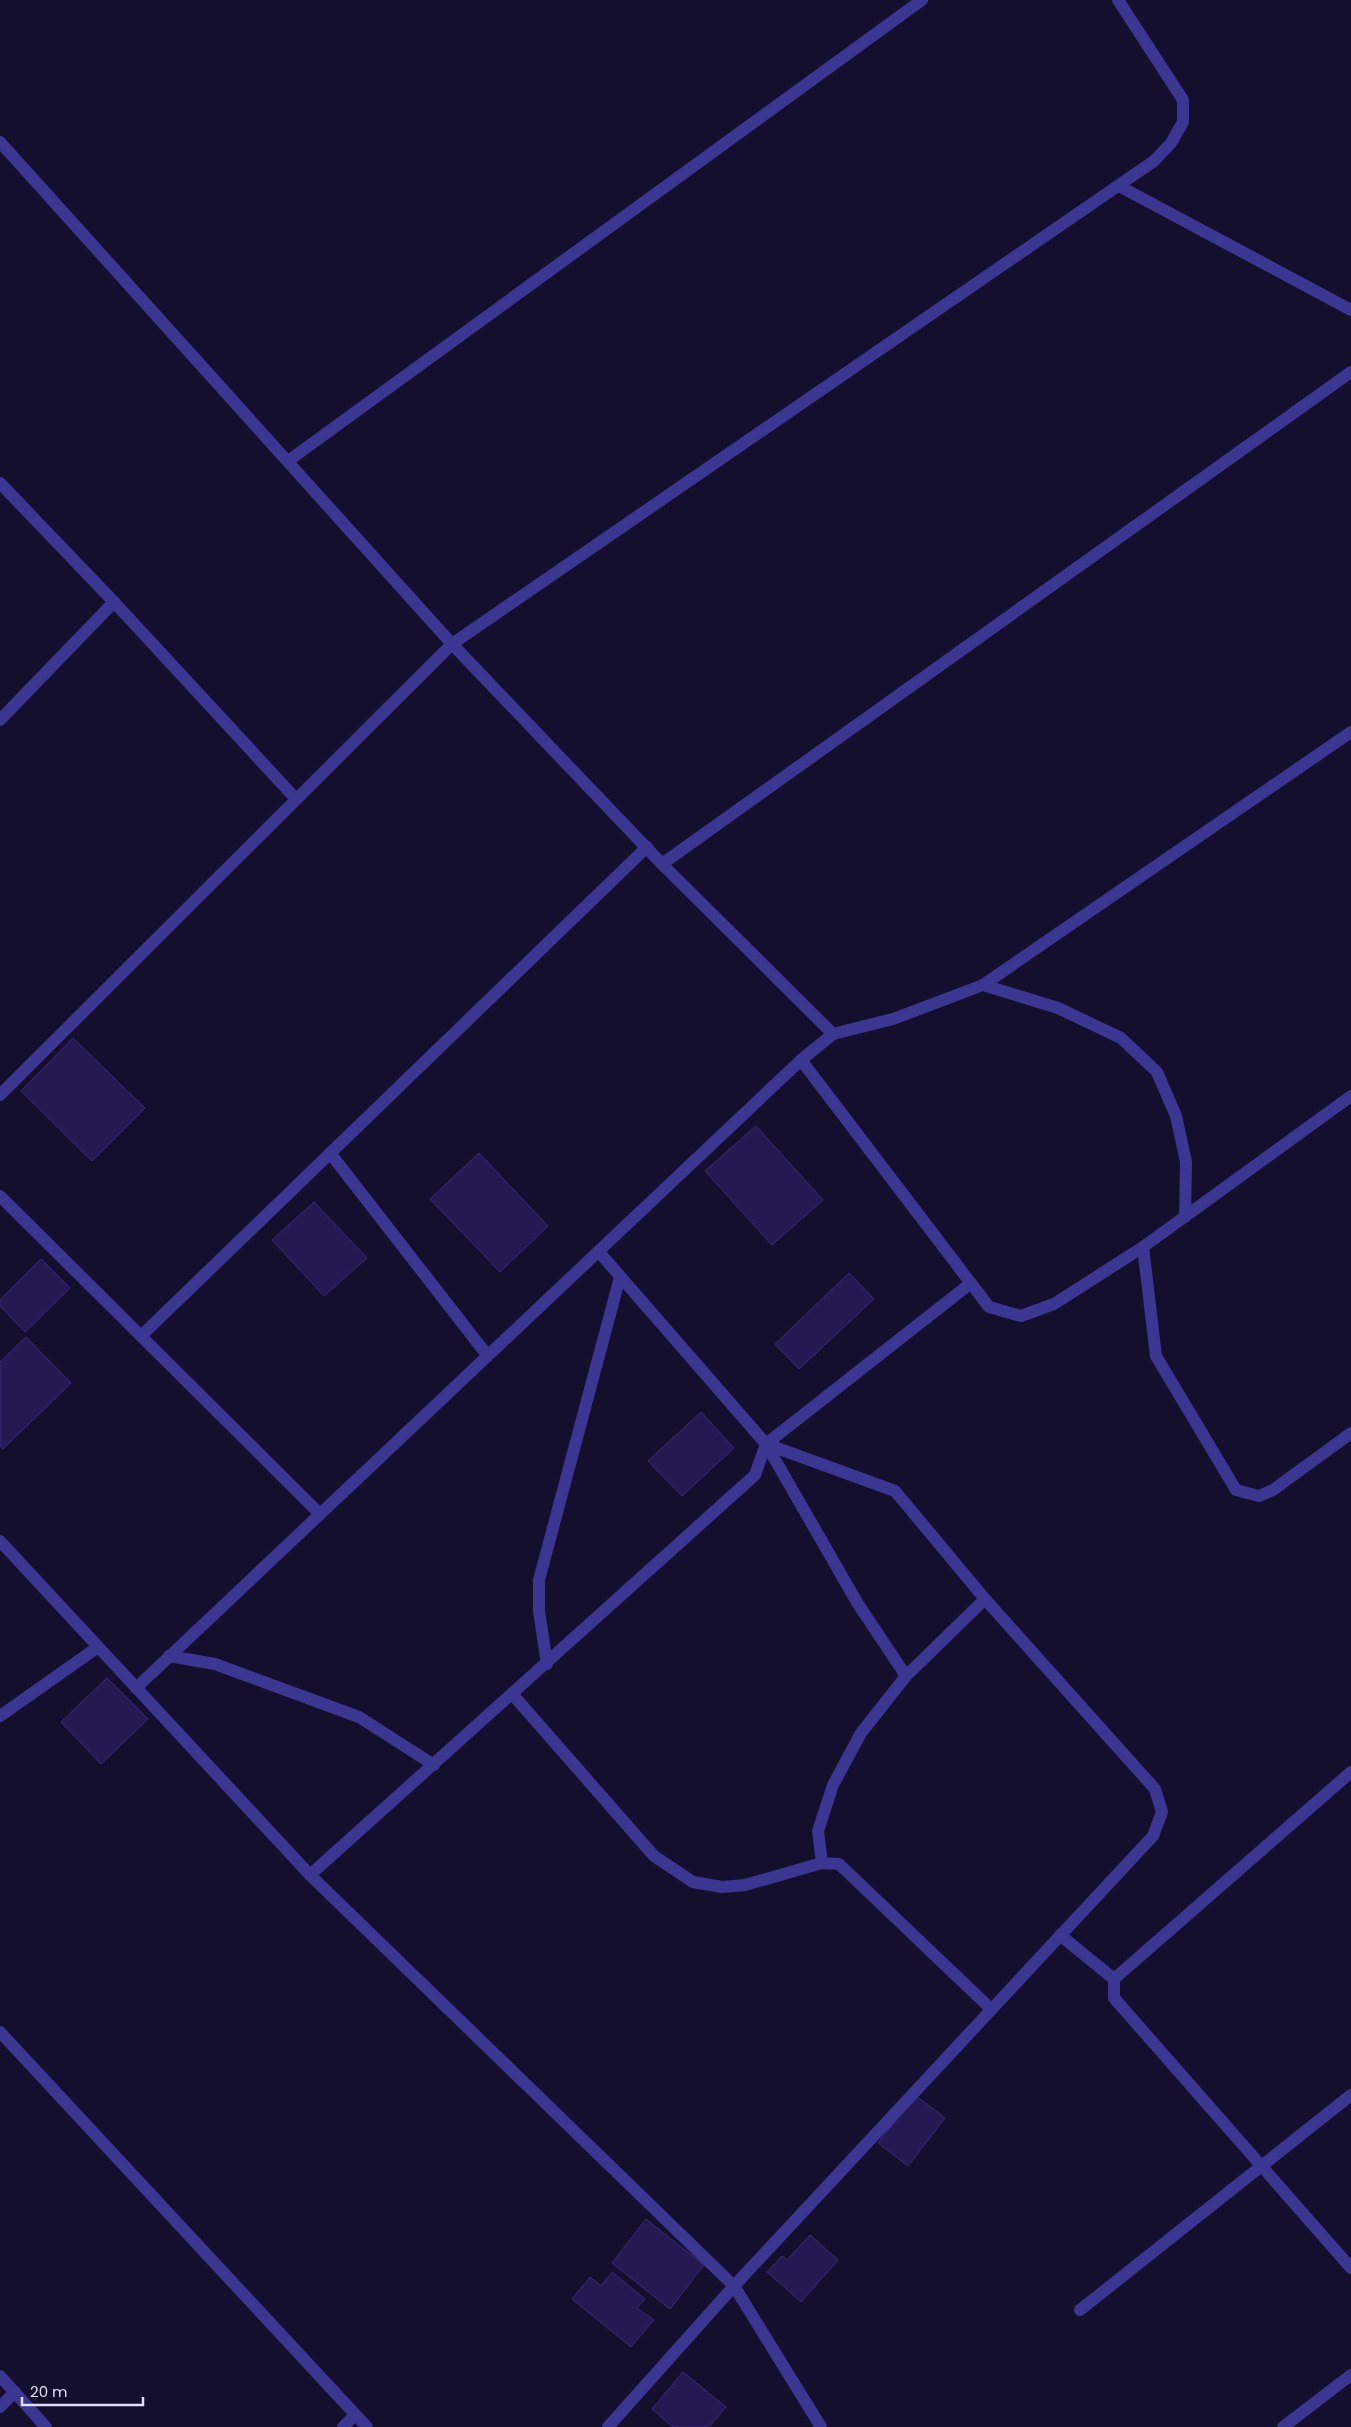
<svg xmlns="http://www.w3.org/2000/svg" width="1351" height="2427" viewBox="0 0 1351 2427" font-family="Poppins,sans-serif">
<style>
.building{fill:#251951;stroke:#3c297f}
.lines{fill:none;stroke-linecap:round;stroke-linejoin:round}
.minor{stroke:#3b3691;stroke-width:12}
</style>
<rect width="100%" height="100%" fill="#150f2e"/>
<!-- building -->
<g class="building">
<polygon points="73,1038 145,1108 92,1161 21,1091"/>
<polygon points="756,1126 823,1200 772,1245 705,1171"/>
<polygon points="479,1153 548,1226 500,1272 430,1199"/>
<polygon points="314,1202 367,1258 324,1296 272,1240"/>
<polygon points="41,1259 70,1288 25,1332 0,1306 0,1300"/>
<polygon points="849,1273 874,1299 799,1369 775,1344"/>
<polygon points="26,1337 71,1383 3,1449 0,1446 0,1362"/>
<polygon points="701,1412 734,1448 682,1496 648,1461"/>
<polygon points="107,1678 148,1719 101,1764 61,1722"/>
<polygon points="915,2095 945,2118 908,2166 878,2143"/>
<polygon points="646,2219 704,2265 670,2309 612,2263"/>
<polygon points="810,2235 838,2260 801,2302 767,2272 782,2256 787,2260"/>
<polygon points="612,2272 645,2299 637,2308 654,2320 631,2347 572,2299 590,2277 601,2286"/>
<polygon points="683,2372 726,2407 709,2427 673,2427 652,2409"/>
</g>
<g class="lines">
<!-- minor -->
<g class="minor">
<polyline points="0,142 452,644 662,864 833,1034 893,1019 983,985 1351,732"/>
<polyline points="1119,186 1351,310"/>
<polyline points="288,461 922,0"/>
<polyline points="0,483 114,602 0,720"/>
<polyline points="114,602 296,799"/>
<polyline points="662,864 1351,372"/>
<polyline points="983,985 1058,1008 1121,1038 1157,1072 1176,1116 1186,1162 1185,1217"/>
<polyline points="801,1060 989,1307 1021,1316 1054,1304 1143,1247 1351,1096"/>
<polyline points="0,1095 452,644 1154,161 1171,143 1183,122 1183,100 1118,0"/>
<polyline points="330,1153 487,1355"/>
<polyline points="0,1196 320,1514"/>
<polyline points="1143,1247 1156,1356 1236,1490 1259,1496 1273,1490 1351,1433"/>
<polyline points="141,1336 647,847"/>
<polyline points="766,1444 858,1604 906,1676"/>
<polyline points="766,1444 971,1283"/>
<polyline points="0,1541 310,1875 734,2286 821,2427"/>
<polyline points="169,1656 215,1664 359,1717 434,1765"/>
<polyline points="547,1664 539,1611 539,1580 620,1277"/>
<polyline points="136,1688 801,1060 833,1034"/>
<polyline points="513,1695 654,1856 693,1882 722,1887 745,1885 822,1863 839,1864 991,2009"/>
<polyline points="0,1716 98,1647"/>
<polyline points="1351,1772 1114,1979 1114,1998 1351,2268"/>
<polyline points="822,1863 818,1831 833,1785 861,1733 906,1676 985,1599"/>
<polyline points="310,1875 755,1475 766,1444 599,1252"/>
<polyline points="1060,1935 1114,1979"/>
<polyline points="0,2032 367,2427"/>
<polyline points="1080,2310 1351,2095"/>
<polyline points="0,2376 46,2427"/>
<polyline points="0,2407 15,2392"/>
<polyline points="343,2427 355,2415"/>
<polyline points="608,2427 734,2286 1153,1836 1162,1812 1155,1789 985,1599 895,1491 766,1444"/>
<polyline points="1283,2427 1351,2375"/>
</g>
</g>
<!-- scale -->
<path d="M22 2397v8h121v-8" fill="none" stroke="#e1dcff" stroke-width="2.5"/>
<text x="30" y="2397" font-size="15" fill="#e1dcff" stroke="#150f2e" stroke-width="4" paint-order="stroke">20 m</text>
</svg>
